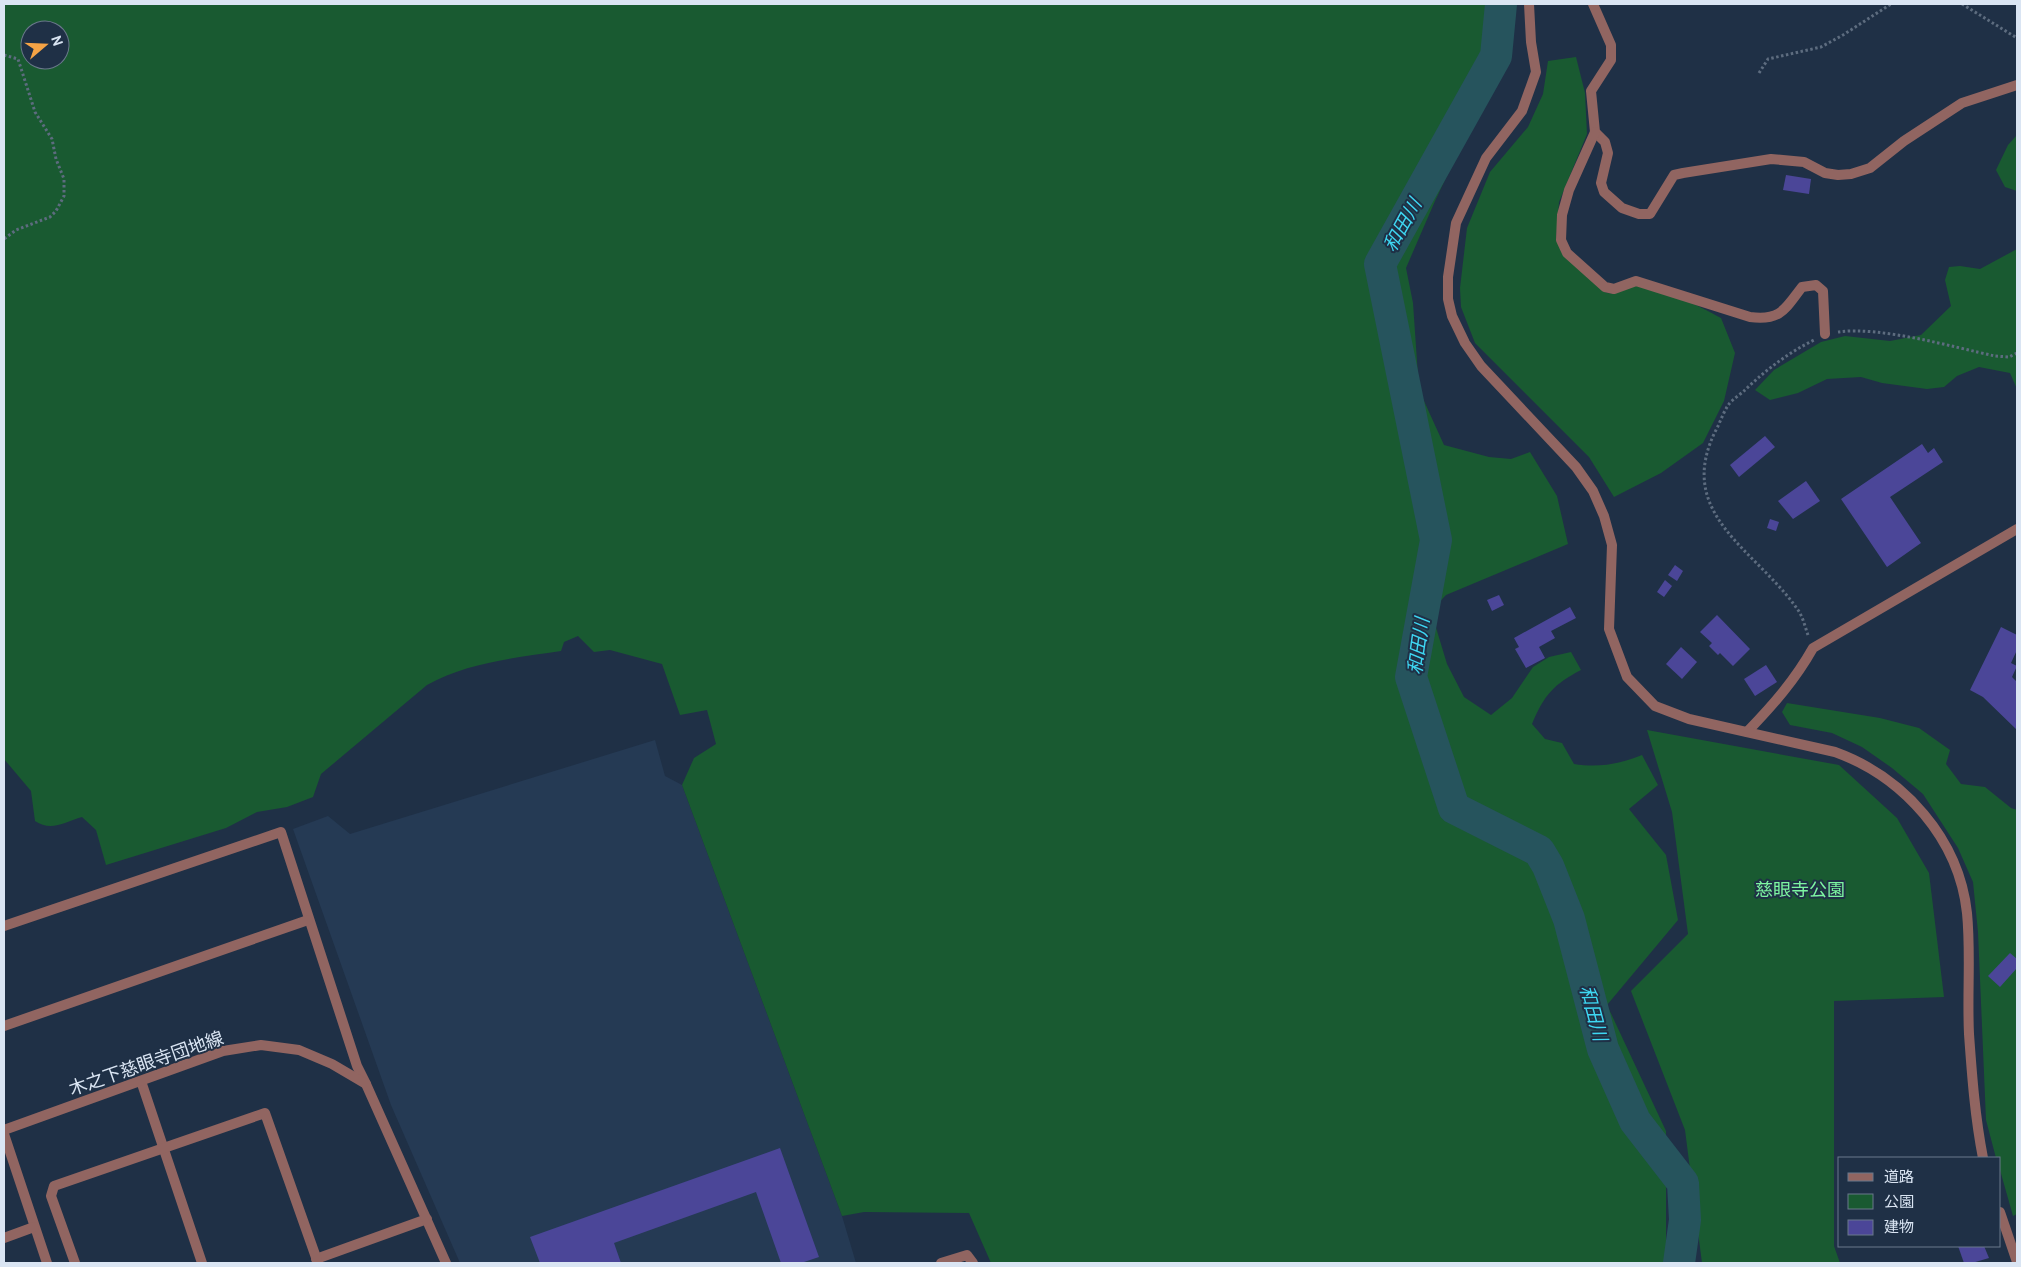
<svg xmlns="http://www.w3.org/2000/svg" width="2021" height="1267" viewBox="0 0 2021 1267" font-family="'PT Sans','Noto Sans JP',sans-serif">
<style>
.built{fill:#253a54}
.green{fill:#195a31;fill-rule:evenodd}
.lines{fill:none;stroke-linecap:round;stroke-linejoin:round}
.river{stroke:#26545d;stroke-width:32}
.building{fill:#4b4698}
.path{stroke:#5d6c7f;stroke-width:3;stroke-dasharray:2.5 2.5;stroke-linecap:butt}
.minor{stroke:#916561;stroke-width:10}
.tertiary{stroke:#916561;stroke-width:10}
.labels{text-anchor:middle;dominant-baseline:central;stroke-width:4;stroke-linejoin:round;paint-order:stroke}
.park-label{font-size:18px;fill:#7df5a1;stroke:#1f3046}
.street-label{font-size:18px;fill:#dae5f3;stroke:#1f3046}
.water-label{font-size:19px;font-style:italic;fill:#3ed7f2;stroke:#1f3046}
</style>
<rect width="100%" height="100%" fill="#1f3046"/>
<!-- built -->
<polygon class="built" points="655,740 665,776 682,785 842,1216 856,1263 460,1263 391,1105 293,829 328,816 350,834"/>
<!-- green -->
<g class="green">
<path d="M4,4h1507l-10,73 -32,52 -34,72 -29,67 7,35 6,87 25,55 45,12 22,2 19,-7 27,44 11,48 -122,51 -15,16 16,53 17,33 27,18 21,-17 21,-31 16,-10 22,-5 10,18c-27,14 -37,25 -49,54l13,15 17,4 12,21c25,4 45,0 68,-9l16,30 -29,24 37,46 12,65 -71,85 59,126v127l-2,5h-673l-22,-50 -105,-1 -22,4 -160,-431 12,-27 22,-14 -9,-34 -27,5 -18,-51 -52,-14 -16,2 -16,-16 -14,6 -3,9c-46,7 -93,11 -134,34l-106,89 -8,23 -26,10 -30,5 -31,16 -120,37 -10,-35 -14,-13c-17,5 -31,15 -47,4l-4,-30 -27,-32zM30,30h30v30h-30z"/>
<path d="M1576,57l9,36 2,41 -28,68 -3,39 47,50c15,8 21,-6 36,-5 26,3 60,20 82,32l14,35 -11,48 -21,42 -42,30 -47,24 -25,-40 -114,-114 -14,-36 -1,-19 7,-60 23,-56 38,-45 15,-33 5,-33z"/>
<polygon points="2017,135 2017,191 2005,187 1996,170 2008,145"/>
<polygon points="2017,249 2017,389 2010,373 1979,367 1957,376 1944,387 1927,389 1882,383 1861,377 1827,379 1798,393 1770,400 1755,390 1774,370 1821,342 1845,336 1890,341 1921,335 1951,306 1945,280 1949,267 1960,266 1980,269"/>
<polygon points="1787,703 1880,718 1919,728 1950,750 1946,764 1961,784 1985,787 2011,808 2017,810 2017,1214 2013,1216 2000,1170 2000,1158 1996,1158 1986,1120 1978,932 1973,882 1958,848 1923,794 1892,768 1862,747 1832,733 1790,725 1782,712"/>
<polygon points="1647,730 1839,765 1897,818 1929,873 1944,997 1834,1001 1834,1246 1840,1263 1702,1263 1685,1130 1631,991 1688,934 1672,812"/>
</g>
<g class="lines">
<!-- river -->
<polyline class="river" points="1501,4 1496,56 1380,264 1436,540 1411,677 1454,808 1539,851 1548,866 1569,919 1603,1049 1635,1121 1683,1183 1685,1220 1679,1263"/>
</g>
<!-- building -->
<g class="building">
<polygon points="1786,175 1811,179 1809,194 1783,190"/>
<polygon points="1765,436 1775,447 1739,477 1730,465"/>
<polygon points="1922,444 1928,453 1934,448 1943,462 1890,497 1921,543 1887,567 1841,499"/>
<polygon points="1806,481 1820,501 1793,519 1778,501"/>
<polygon points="1770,519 1779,522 1776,531 1767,528"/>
<polygon points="1675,565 1683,571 1677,581 1668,575"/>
<polygon points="1665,580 1672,586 1664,597 1657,592"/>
<polygon points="1499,595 1504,605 1492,611 1487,600"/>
<polygon points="1570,607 1576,618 1551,631 1555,638 1539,647 1545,658 1526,668 1515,649 1519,647 1514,638"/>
<polygon points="1717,615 1750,649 1733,666 1720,653 1718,655 1709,646 1712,643 1700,632"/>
<polygon points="2001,627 2017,635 2017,650 2011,663 2017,666 2012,677 2017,682 2017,730 1983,697 1970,690"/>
<polygon points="1681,647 1697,662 1682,679 1666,664"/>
<polygon points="1766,665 1777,682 1755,696 1744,679"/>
<polygon points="2010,953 2017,959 2017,968 2000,987 1988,976"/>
<polygon points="780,1148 819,1257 801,1263 781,1263 756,1192 614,1243 621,1263 540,1263 530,1237"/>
<polygon points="1958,1246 1984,1246 1989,1258 1972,1263 1964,1263"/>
</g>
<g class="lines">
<!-- path -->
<g class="path">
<polyline points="1962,4 2017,38"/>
<polyline points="4,55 18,59 35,112 52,139 56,159 64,179 64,196 56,211 50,217 16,230 4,239"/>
<polyline points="1759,73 1768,59 1821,47 1843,35 1891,4"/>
<path d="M1838,332c42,-6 115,15 157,24l14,1 8,-4"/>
<path d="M1808,635c-3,-8 -5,-18 -10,-25 -42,-61 -126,-96 -81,-182 4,-8 7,-17 12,-24 4,-5 12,-10 17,-15 21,-20 42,-36 68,-49"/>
</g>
<!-- minor -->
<g class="minor">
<polyline points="1593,4 1611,45 1611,60 1591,91 1595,132 1605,142 1608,153 1601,183 1604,192 1622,208 1639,214 1650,214 1674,175 1683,173 1771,159 1804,162 1825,173 1838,175 1851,174 1870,168 1904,141 1962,103 2017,85"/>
<path d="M1595,132l-26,58 -7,25 -1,25 6,13 38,34 9,2 22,-8 114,36c31,4 35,-8 52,-30l14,-2 7,6 2,43"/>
<path d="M1747,732c26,-27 48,-52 66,-84l204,-119"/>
<polyline points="4,926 281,832 357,1066 366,1084"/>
<polyline points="4,1026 308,920"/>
<polyline points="141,1081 202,1263"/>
<polyline points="4,1134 47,1263"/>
<polyline points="4,1238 34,1227"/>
<polyline points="316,1259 427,1219"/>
<polyline points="75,1263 51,1196 54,1186 265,1113 318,1263"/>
<polyline points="941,1263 967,1255 973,1263"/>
</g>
<!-- tertiary -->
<g class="tertiary">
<path d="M1529,4l2,38 5,30 -14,39 -36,47 -30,65 -8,54v22l4,17 13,27 16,23 95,101 17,24 11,25 8,29 -3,84 18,48 28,29 34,13 146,33c69,25 124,87 132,161 4,40 0,81 2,121 3,42 6,83 14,124"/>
<polyline points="4,1130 223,1051 261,1045 299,1050 332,1064 366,1084 446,1263"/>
<polyline points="2000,1212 2017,1262"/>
</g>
</g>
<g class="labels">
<!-- park labels -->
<g class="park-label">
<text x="1800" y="889">慈眼寺公園</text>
</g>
<!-- street labels -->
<g class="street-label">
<text transform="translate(146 1063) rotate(-19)">木之下慈眼寺団地線</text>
</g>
<!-- water labels -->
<g class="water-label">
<text transform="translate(1402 225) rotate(-61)">和田川</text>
<text transform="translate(1418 646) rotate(-82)">和田川</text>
<text transform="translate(1594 1013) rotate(75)">和田川</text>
</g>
</g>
<!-- border -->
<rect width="2021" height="1267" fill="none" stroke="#dae5f3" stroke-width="10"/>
<!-- legend -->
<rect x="1838" y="1157" width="162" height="90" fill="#1f3046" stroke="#6a788b"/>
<rect x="1848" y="1173" width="25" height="8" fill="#916561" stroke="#6a788b"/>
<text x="1884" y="1182" font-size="15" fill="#dae5f3">道路</text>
<rect x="1848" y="1194" width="25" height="15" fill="#195a31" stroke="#6a788b"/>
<text x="1884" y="1207" font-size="15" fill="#dae5f3">公園</text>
<rect x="1848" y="1220" width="25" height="15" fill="#4b4698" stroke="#6a788b"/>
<text x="1884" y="1232" font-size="15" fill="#dae5f3">建物</text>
<!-- north arrow -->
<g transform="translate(45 45) rotate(71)"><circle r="24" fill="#1f3046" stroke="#6a788b"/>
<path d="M0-4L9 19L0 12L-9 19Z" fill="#f5a345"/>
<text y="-8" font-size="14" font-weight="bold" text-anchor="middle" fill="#dae5f3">N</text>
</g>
</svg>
